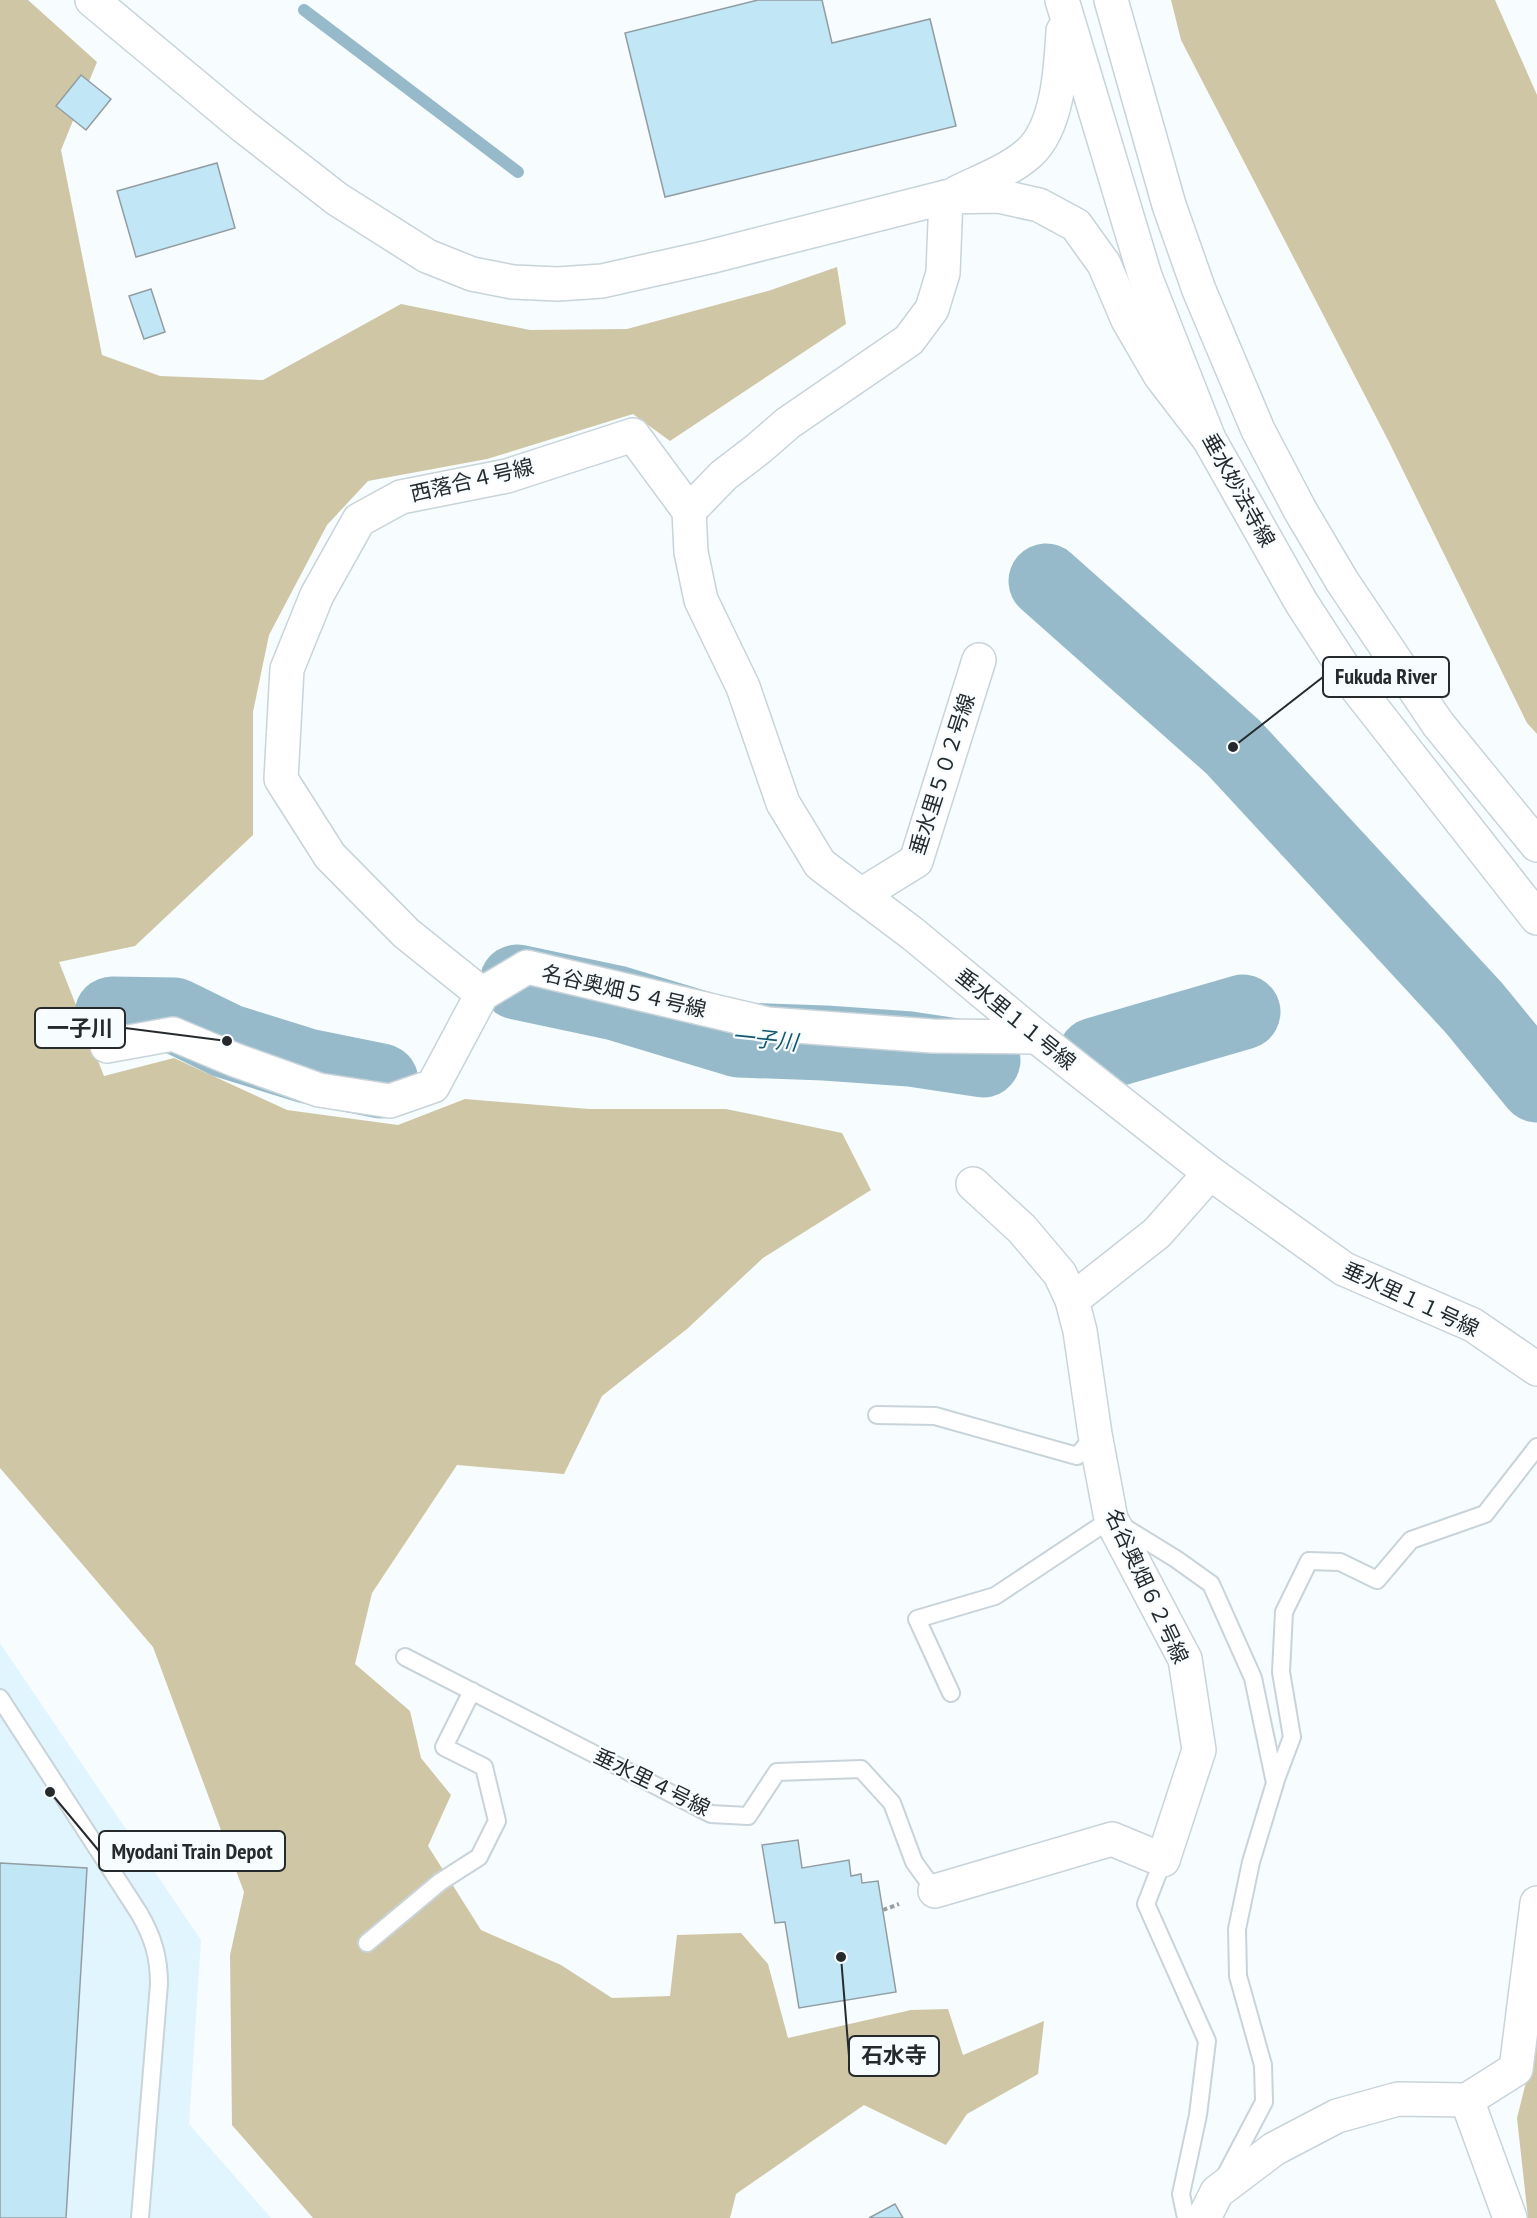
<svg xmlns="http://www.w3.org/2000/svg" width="1537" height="2218" viewBox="0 0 1537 2218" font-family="'PT Sans Narrow','Noto Sans JP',sans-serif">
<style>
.built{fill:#e1f5fe}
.forest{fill:#cfc6a6}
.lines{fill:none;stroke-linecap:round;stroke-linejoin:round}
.stream{stroke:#96baca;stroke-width:12}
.river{stroke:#96baca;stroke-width:75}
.building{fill:#c1e6f6;stroke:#929da2;stroke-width:1.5}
.lane-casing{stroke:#c8d4d9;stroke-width:20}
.street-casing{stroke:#c8d4d9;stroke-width:36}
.secondary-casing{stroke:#c8d4d9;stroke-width:36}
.path{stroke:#989d9f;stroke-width:4;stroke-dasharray:4.5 3;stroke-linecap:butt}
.lane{stroke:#fff;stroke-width:16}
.street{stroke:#fff;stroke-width:33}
.secondary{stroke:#fff;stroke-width:33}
.labels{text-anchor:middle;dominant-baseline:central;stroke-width:4.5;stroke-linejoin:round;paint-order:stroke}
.street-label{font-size:21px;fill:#262a2c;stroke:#f7fcfe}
.water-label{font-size:22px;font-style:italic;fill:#145970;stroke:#f7fcfe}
.leader{fill:none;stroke:#262a2c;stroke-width:2}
.callout-dot{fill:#262a2c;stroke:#f7fcfe;stroke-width:2}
.callout{fill:#f7fcfe;stroke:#262a2c;stroke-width:2}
.callout-label{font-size:22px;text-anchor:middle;font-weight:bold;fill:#262a2c}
</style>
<rect width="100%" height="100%" fill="#f7fcfe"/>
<!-- built -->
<polygon class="built" points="0,1643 201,1940 189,2124 271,2218 0,2218"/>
<!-- forest -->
<g class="forest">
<polygon points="0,0 28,0 97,62 61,150 102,355 160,376 263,380 401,304 530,330 627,329 768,291 837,267 846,324 670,441 633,414 487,459 368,481 327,525 269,635 253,712 253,835 135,946 59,962 104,1076 174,1058 287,1110 398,1125 465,1099 589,1109 726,1109 842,1133 871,1190 763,1258 687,1329 602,1396 564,1474 457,1465 372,1593 355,1664 410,1711 421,1758 451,1795 428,1846 481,1930 561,1965 612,1998 670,1996 677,1935 741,1933 768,1964 788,2038 911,2010 948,2009 963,2055 1044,2021 1038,2074 967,2114 946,2145 864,2105 736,2194 730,2218 313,2218 232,2125 230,1955 244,1892 153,1647 0,1468"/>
<polygon points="1171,0 1495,0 1537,95 1537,734 1527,723 1389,442 1181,40"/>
<polygon points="1537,1963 1537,2218 1528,2218 1517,2118 1530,2066"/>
</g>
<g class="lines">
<!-- stream -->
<polyline class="stream" points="304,10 518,172"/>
<!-- river -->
<g class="river">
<polyline points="1046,581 1233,747 1474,1008 1537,1085"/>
<polyline points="517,982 616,1003 739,1040 825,1043 910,1049 983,1060"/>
<polyline points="112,1014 174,1015 227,1041 307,1066 381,1081"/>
<polyline points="1095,1055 1243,1012"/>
</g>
</g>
<!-- building -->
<g class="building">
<polygon points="758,0 822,0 832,43 930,19 956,126 665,197 625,33"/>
<polygon points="81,75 111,99 86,130 56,106"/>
<polygon points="217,163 235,228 136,257 117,191"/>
<polygon points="151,289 165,332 144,339 129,296"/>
<polygon points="798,1840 802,1868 849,1860 851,1876 861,1874 862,1883 878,1881 896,1992 799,2008 785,1922 775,1923 762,1845"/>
<polygon points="0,1863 87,1868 66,2218 0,2218"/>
<polygon points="895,2204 903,2218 869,2218"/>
</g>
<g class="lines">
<defs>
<g id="lane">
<polyline points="877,1415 935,1416 1077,1456 1095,1435"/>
<polyline points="405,1657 711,1814 748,1816 777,1772 861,1769 892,1803 914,1862 935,1891"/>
<polyline points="951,1693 917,1619 995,1596 1111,1519 1176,1559 1211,1584 1253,1678 1275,1783 1251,1862 1237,1929 1238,1976 1263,2065 1264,2102 1224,2178"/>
<path d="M0,1698l139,215c14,24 20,44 20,71l-19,234"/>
<polyline points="1275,1782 1292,1737 1281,1672 1284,1612 1309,1561 1340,1562 1377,1580 1411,1540 1485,1514 1537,1447"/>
<polyline points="1163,1860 1146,1904 1207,2041 1198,2115 1181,2194 1186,2218"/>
<polyline points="367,1943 440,1882 479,1857 497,1821 484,1767 444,1747 472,1691"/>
</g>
<g id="street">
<polyline points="689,511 691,552 701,600 743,687 783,803 820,864 913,934 1037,1037 1210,1173 1344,1269 1473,1325 1537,1369"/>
<polyline points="689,511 724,475 758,449 788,423 909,340 932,309 943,273 946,197"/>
<polyline points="861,895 916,861 979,660"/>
<polyline points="482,994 406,933 330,856 281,779 287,669 317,595 359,520 401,497 507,476 633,435 689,511"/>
<polyline points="107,1046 173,1034 235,1060 319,1090 390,1101 433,1086 482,994 527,967 768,1024 932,1036 1037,1037"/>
<polyline points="973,1184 1022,1229 1060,1274 1072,1300"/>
<polyline points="935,1891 1112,1839 1163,1860 1199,1750 1185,1659 1111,1519 1095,1434 1080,1331 1072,1300 1157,1233 1210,1173"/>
<polyline points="1467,2100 1510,2218"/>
<polyline points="1204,2218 1217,2192 1274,2149 1337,2116 1398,2099 1467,2100 1516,2069 1537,1903"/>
</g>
<g id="secondary">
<polyline points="92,0 242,125 337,199 427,256 472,274 513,282 558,284 602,281 709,257 946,197 998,196 1039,205 1076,225 1104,264 1128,320 1160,375 1209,439"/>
<polyline points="1062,0 1145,276 1209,439 1301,602 1356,687 1537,918"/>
<polyline points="1111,0 1169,205 1199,290 1258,430 1300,510 1342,581 1438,724 1537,845"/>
<path d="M956,193c24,-12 53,-22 73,-40 29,-26 32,-85 34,-122"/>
</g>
</defs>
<!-- lane casing -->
<use href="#lane" class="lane-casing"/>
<!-- street casing -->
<use href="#street" class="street-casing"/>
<!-- secondary casing -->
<use href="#secondary" class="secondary-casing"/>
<!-- path -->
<polyline class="path" points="883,1910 899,1904"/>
<!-- lane -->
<use href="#lane" class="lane"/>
<!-- street -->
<use href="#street" class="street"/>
<!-- secondary -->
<use href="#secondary" class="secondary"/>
</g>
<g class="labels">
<!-- street labels -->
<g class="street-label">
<text transform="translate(472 480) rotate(-13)">西落合４号線</text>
<text transform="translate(1239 490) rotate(61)">垂水妙法寺線</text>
<text transform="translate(942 774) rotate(-72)">垂水里５０２号線</text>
<text transform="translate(624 991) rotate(13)">名谷奥畑５４号線</text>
<text transform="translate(1016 1019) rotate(39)">垂水里１１号線</text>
<text transform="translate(1411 1299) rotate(25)">垂水里１１号線</text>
<text transform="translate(1147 1586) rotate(65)">名谷奥畑６２号線</text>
<text transform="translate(652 1782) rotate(26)">垂水里４号線</text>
</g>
<!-- water labels -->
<g class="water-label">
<text transform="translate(765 1039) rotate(6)">一子川</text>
</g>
</g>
<!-- callouts -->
<path class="leader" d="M1233 747L1323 677M227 1041L125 1028M50 1792L99 1851M841 1957L849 2056"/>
<g class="callout-dot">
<circle cx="1233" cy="747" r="6"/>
<circle cx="227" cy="1041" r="6"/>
<circle cx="50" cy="1792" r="6"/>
<circle cx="841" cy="1957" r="6"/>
</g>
<g class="callout">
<rect x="1323" y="657" width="126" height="40" rx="6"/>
<rect x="35" y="1008" width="90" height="40" rx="6"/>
<rect x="99" y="1831" width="186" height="40" rx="6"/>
<rect x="849" y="2036" width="90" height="40" rx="6"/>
</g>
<g class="callout-label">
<text x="1386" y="684">Fukuda River</text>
<text x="80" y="1036">一子川</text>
<text x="192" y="1859">Myodani Train Depot</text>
<text x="894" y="2063">石水寺</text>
</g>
</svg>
